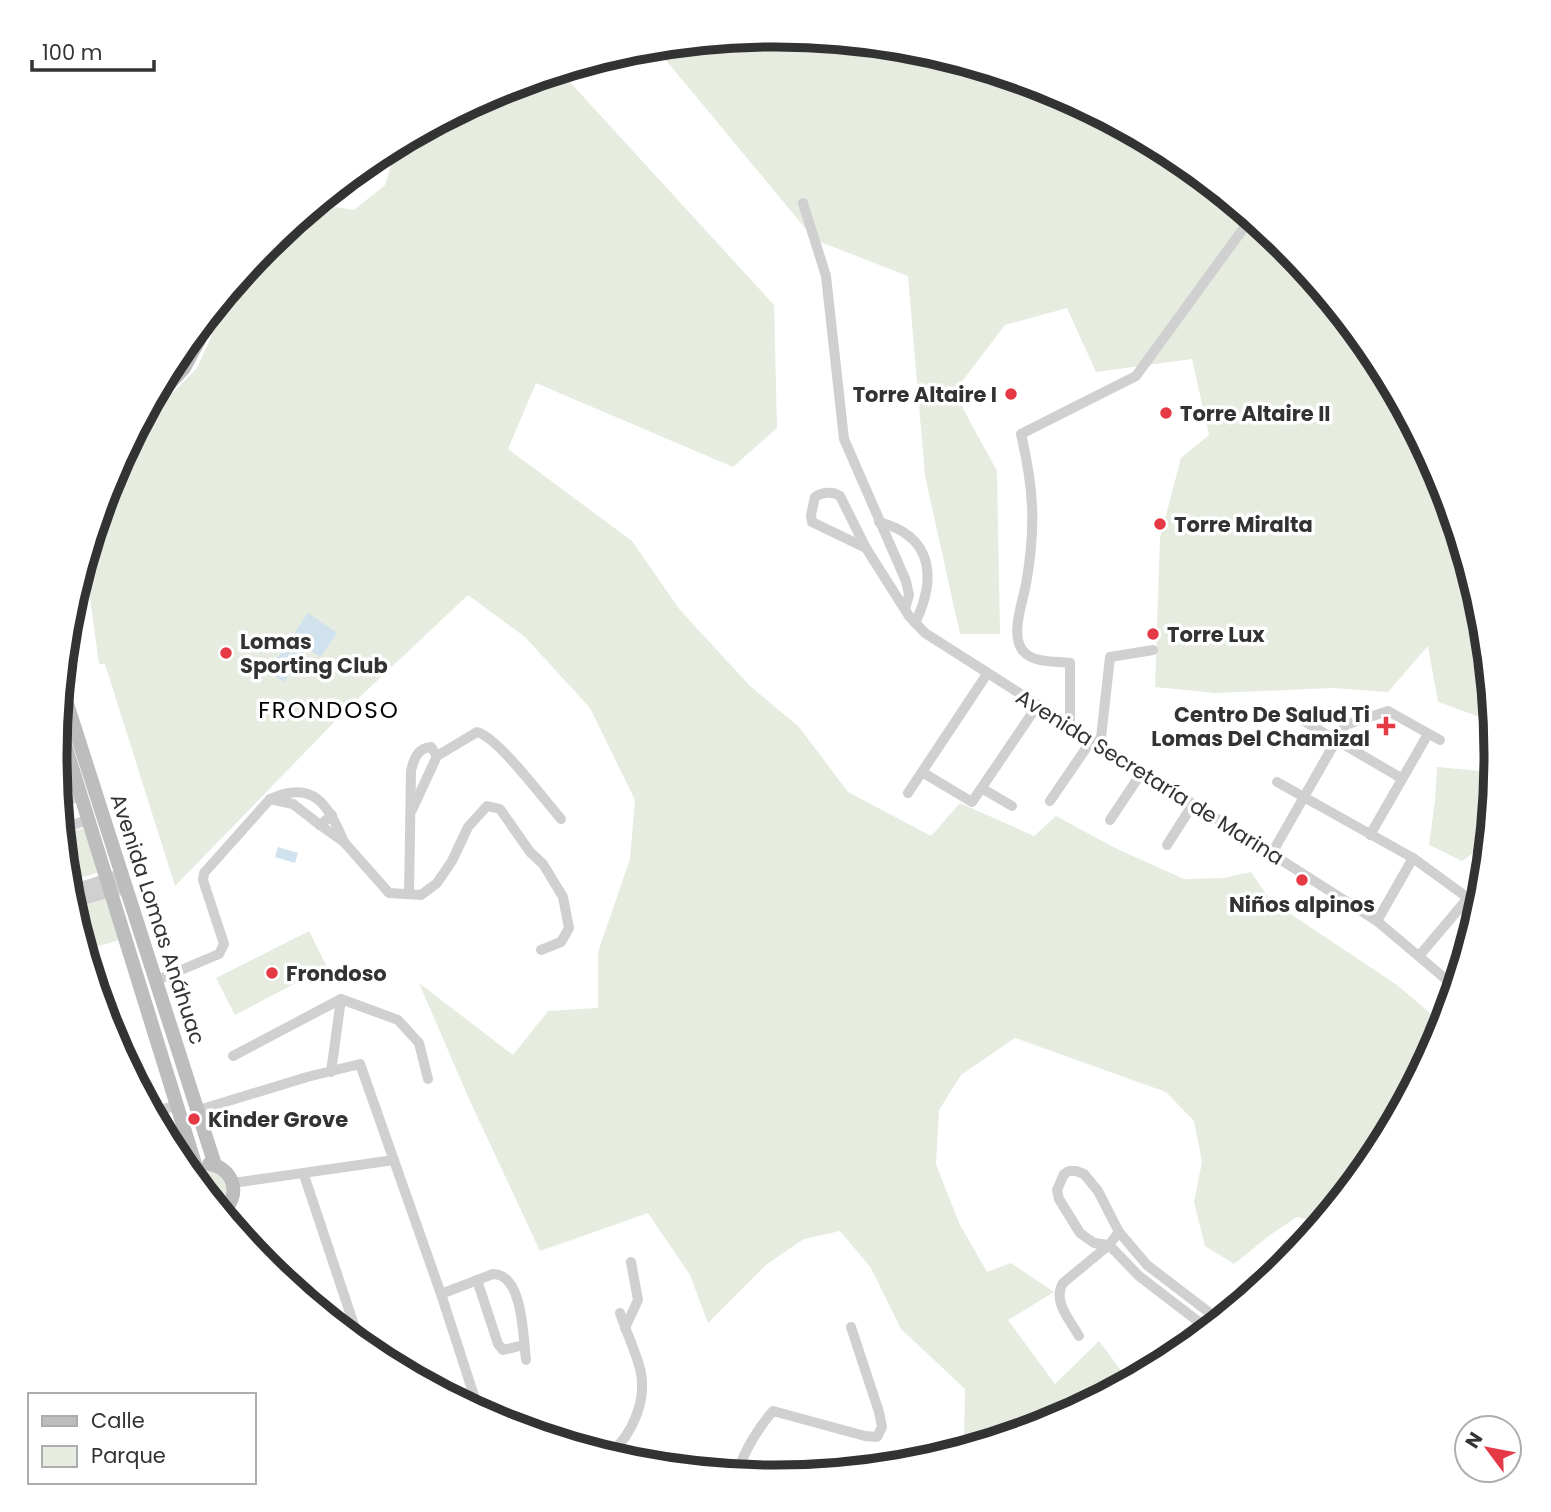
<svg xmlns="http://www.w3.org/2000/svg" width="1551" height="1512" viewBox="0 0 1551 1512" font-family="Poppins,sans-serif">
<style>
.green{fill:#e6ecdf}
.water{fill:#cfe2ee}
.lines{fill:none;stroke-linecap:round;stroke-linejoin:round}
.minor{stroke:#d0d0d0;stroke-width:10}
.tertiary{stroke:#d0d0d0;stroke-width:12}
.secondary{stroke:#bdbdbd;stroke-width:14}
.poi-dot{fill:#e63946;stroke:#fff;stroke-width:2.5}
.labels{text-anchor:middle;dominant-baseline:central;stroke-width:7;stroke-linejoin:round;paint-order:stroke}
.poi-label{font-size:21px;font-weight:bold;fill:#333;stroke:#fff;text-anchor:start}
.street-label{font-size:21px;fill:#333;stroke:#fff}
.neighbourhood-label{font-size:23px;letter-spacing:2px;fill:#000;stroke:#fff}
.rim{fill:none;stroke:#333;stroke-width:9}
</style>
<rect width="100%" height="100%" fill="#fff"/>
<!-- green -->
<g class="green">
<polygon points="776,35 917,49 1052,90 1176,157 1286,246 1375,356 1442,480 1483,616 1496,756 1488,842 1462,861 1429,845 1435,801 1437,767 1480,771 1480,717 1438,702 1428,646 1388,692 1332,688 1216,693 1155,687 1160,538 1181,458 1209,435 1192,359 1096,372 1067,308 1005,325 954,392 997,471 1000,634 960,634 925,476 908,276 815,240 655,47"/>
<polygon points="585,64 568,80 774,305 777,428 733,467 536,383 508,449 632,541 680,610 750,686 799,727 848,792 931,836 960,803 1034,836 1056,816 1113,847 1184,879 1224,878 1251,872 1271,901 1397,985 1444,1025 1375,1157 1321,1222 1297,1217 1270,1235 1234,1264 1205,1246 1194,1202 1202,1162 1194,1121 1166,1092 1015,1038 961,1075 939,1110 936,1164 959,1223 987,1272 1011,1263 1054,1292 1008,1320 1055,1384 1099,1341 1126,1377 1116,1387 1051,1422 916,1463 825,1472 908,1448 964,1437 965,1389 901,1329 871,1268 840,1231 804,1239 767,1264 708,1323 690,1275 648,1213 540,1251 469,1099 419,983 513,1055 548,1011 598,1008 598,952 630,859 635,800 590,708 525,637 468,595 347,709 175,886 105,664 99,664 90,598 94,532 110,480 121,458 128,454 144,422 197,368 212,335 212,311 266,246 317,204 354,210 385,185 391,165 385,151 500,90"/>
<polygon points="85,828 100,872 67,882 62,834"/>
<polygon points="107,898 120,940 85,950 72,910"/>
<polygon points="309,931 327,967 235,1015 216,978"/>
<path d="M204,1171c17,0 22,10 23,25l-8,12 -26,-31z"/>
</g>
<!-- water -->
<g class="water">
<polygon points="308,613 337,633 320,657 307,648 284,682 268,672"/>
<polygon points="278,847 298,853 295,863 275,857"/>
<path d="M206,1181c8,0 12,5 12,13l-6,7 -13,-16z"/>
</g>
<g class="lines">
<!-- minor -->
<g class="minor">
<polyline points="803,203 826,276 844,439 906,581 909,595 905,609"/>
<path d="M879,522c54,14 58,56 36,101"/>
<path d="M866,548l-54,-26 -1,-7 4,-18c7,-5 18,-6 25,-1l26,52 43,68 16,17 452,288 78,66"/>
<polyline points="1302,720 1401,778"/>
<path d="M1070,727v-64c-14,-2 -36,0 -46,-11 -15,-16 -1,-50 2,-68 10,-56 8,-95 -5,-150l115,-58 115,-158"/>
<polyline points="1100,747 1110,657 1153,650"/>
<polyline points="55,756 67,751"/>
<polyline points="922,772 972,802 1037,706"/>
<polyline points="1277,782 1413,858 1468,898"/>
<polyline points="983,789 1012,806"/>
<polyline points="908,793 987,674"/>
<polyline points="270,799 293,804 320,825 332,815"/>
<polyline points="1050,801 1091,741"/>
<polyline points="59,802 80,797"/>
<path d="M412,810l25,-54 40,-24c21,5 68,69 84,87"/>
<polyline points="1110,820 1142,772"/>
<polyline points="320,825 344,842 389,893 421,895 437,883 452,861 468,827 487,806 500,809 530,852 543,864 563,897 569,928 561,942 541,950"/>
<polyline points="62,829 87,820"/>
<polyline points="1370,835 1428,734"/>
<polyline points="1167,845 1193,804"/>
<polyline points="1272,853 1345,725 1388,711 1440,740"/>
<path d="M409,894l2,-123c3,-13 7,-23 20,-24l6,9"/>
<polyline points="1377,921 1413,858"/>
<polyline points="1419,956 1468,898 1484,886"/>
<path d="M155,981l64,-27 5,-10 -21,-64 1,-7 66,-74c44,-20 58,6 74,43"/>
<polyline points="233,1056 341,999 398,1020 419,1043 428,1079"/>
<polyline points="331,1072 341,999"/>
<polyline points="199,1110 307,1077 360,1064 441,1294 479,1411"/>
<polyline points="152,1111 178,1106"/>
<polyline points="304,1175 360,1343"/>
<polyline points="233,1183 394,1160"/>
<polyline points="477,1280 498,1344 503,1350 524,1345"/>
<path d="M441,1294l52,-20c30,0 30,62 33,86"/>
<polyline points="1249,1296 1288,1245"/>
<polyline points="625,1328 638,1300 631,1262"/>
<polyline points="1208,1329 1139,1276 1109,1245 1094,1243 1080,1233 1059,1199 1057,1190 1064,1174 1069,1171 1076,1171 1084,1174 1098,1191 1119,1232 1147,1265 1219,1320"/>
<path d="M1079,1336c-9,-16 -27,-35 -16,-53l46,-38 10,-13"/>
<path d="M609,1455c24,-21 40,-57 30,-90 -5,-17 -13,-34 -19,-52"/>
<path d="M738,1473c5,-21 21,-46 35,-62l92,25 12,1 5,-10 -3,-15 -28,-85"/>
</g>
<!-- tertiary -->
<g class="tertiary">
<polyline points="68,892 115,877 121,882 123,890"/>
<polyline points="70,903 111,891"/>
</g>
<!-- secondary -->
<g class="secondary">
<polyline points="195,345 199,340 204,321"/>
<polyline points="149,406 184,368 199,340"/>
<polyline points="61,685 215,1165"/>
<polyline points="58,722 196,1167"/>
<path d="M209,1164c25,4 33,32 13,48"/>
</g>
</g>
<!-- markers -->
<g class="poi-dot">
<circle cx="1011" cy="394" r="7"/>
<circle cx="1166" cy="413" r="7"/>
<circle cx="1160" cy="524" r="7"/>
<circle cx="1153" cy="634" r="7"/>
<circle cx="226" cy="653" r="7"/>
<path d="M1382.5 715.5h7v7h7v7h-7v7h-7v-7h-7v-7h7z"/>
<circle cx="1302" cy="880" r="7"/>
<circle cx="272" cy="973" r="7"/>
<circle cx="194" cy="1119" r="7"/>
</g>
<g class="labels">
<!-- poi labels -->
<g class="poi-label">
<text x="997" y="394" text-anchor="end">Torre Altaire I</text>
<text x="1180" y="413">Torre Altaire II</text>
<text x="1174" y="524">Torre Miralta</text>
<text x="1167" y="634">Torre Lux</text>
<text x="240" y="641">Lomas<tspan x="240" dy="24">Sporting Club</tspan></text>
<text x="1370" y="714" text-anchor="end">Centro De Salud Ti<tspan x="1370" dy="24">Lomas Del Chamizal</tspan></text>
<text x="1302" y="904" text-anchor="middle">Niños alpinos</text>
<text x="286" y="973">Frondoso</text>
<text x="208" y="1119">Kinder Grove</text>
</g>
<!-- street labels -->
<g class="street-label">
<text transform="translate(1150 777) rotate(32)">Avenida Secretaría de Marina</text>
<text transform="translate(158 919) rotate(72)">Avenida Lomas Anáhuac</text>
</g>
<!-- neighbourhood labels -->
<g class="neighbourhood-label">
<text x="329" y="710">FRONDOSO</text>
</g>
</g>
<!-- crop -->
<path d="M0 0H1551V1512H0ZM775 47H776A708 708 0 0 1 1484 755V757A708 708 0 0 1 776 1465H775A708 708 0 0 1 67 757V755A708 708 0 0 1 775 47Z" fill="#fff" fill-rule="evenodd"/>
<path class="rim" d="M775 47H776A708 708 0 0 1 1484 755V757A708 708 0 0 1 776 1465H775A708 708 0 0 1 67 757V755A708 708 0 0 1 775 47Z"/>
<!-- legend -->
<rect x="28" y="1393" width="228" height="91" fill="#ffffff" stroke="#adadad" stroke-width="2"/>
<rect x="42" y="1416" width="35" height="10" fill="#bdbdbd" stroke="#adadad" stroke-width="2"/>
<text x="91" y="1428" font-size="21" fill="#333333">Calle</text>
<rect x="42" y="1446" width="35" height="21" fill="#e6ecdf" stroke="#adadad" stroke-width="2"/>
<text x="91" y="1463" font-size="21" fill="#333333">Parque</text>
<!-- north arrow -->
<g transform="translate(1488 1449) rotate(302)"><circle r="33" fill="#ffffff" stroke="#adadad" stroke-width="2"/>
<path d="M0-5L12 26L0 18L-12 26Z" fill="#e63946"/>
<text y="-10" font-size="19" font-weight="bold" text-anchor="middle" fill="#333333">N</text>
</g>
<!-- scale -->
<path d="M32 60v10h122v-10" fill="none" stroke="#333333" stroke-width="3.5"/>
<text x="42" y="60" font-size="21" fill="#333333" stroke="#ffffff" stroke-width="5" paint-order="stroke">100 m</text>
</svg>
